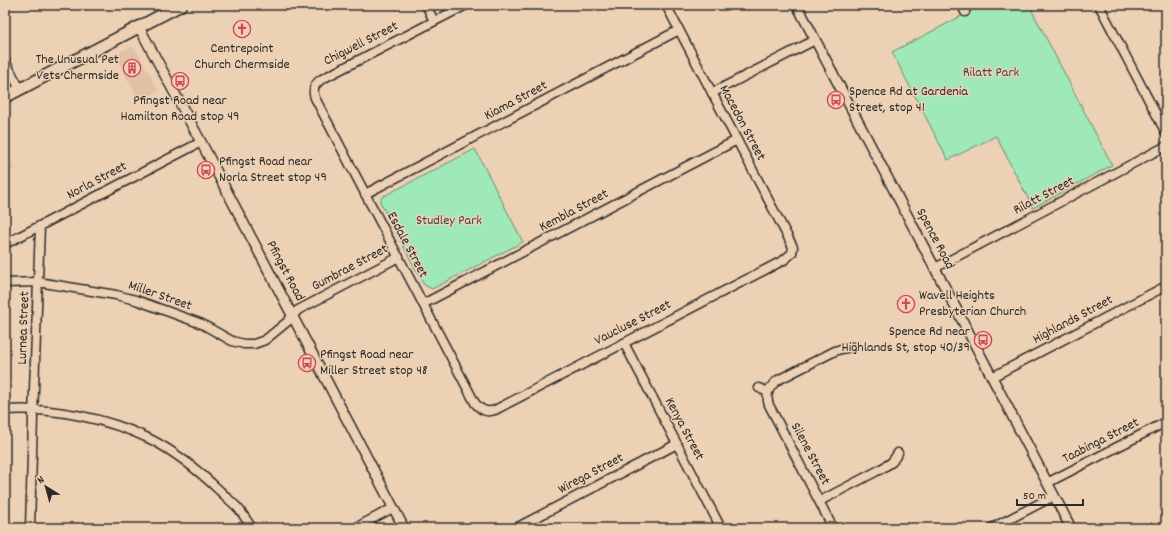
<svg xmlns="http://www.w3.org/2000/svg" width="1171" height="533" viewBox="0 0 1171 533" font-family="Dekko,sans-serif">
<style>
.built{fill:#e1c2a4}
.green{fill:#9fe8b7;stroke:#658a71}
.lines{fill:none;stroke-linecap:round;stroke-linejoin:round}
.minor-casing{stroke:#2b2b2b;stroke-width:11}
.tertiary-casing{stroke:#2b2b2b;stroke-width:12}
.secondary-casing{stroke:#2b2b2b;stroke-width:14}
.minor{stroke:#edd1b4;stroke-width:8}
.tertiary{stroke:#edd1b4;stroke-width:9}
.secondary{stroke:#edd1b4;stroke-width:11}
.labels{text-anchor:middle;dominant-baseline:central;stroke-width:3;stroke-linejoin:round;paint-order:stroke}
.street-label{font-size:14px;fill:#2b2b2b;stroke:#edd1b4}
.poi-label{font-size:14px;fill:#2b2b2b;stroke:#edd1b4;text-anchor:start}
.park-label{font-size:14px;fill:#3c4740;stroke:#edd1b4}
</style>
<rect width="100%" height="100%" fill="#edd1b4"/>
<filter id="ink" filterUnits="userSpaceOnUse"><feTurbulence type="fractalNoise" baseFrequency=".025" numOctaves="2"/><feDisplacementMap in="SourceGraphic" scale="8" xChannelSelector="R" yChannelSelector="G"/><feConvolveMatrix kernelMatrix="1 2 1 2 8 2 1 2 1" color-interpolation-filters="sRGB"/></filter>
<g filter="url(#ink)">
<!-- built -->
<g class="built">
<polygon points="130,47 136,50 159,91 139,101 115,55"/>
<polygon points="5,151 14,168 5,173"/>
</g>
<!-- green -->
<g class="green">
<polygon points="983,5 1029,5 1112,165 1033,208 996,136 948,160 892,52"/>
<polygon points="475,149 523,242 432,289 424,285 380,202 382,197"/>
</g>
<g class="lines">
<defs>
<g id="minor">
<polyline points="426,5 434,21"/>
<path d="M466,5l-144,74c-8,5 -10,10 -7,19l160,305c6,7 11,10 20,7l289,-150 8,-7 1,-6 -2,-4 -125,-238"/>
<polyline points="962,5 965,12"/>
<polyline points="1099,5 1166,133"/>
<polyline points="5,61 20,89"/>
<polyline points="712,93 815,40"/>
<polyline points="365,194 679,30"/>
<polyline points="5,244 201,142"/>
<polyline points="935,268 1166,146"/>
<polyline points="5,283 38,282 116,295 136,300 202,324 232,341 244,344 254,344 265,340 287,322 298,310 399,257"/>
<polyline points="423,304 737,140"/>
<polyline points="624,343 721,528"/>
<polyline points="992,377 1166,286"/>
<polyline points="759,388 768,392"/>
<path d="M5,410c47,-3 102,8 145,29 26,13 49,32 70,52 6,6 12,11 18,17 5,6 9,13 14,20"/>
<polyline points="1047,483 1166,422"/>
<polyline points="820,501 881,469 892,462 898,453"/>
<polyline points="30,528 33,417 40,226"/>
<polyline points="355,528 393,508"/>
<polyline points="516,528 677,444"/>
<path d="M833,528l-64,-123c-4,-11 0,-18 9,-25l57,-29 6,-2 11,-2"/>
<polyline points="992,528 1054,496"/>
</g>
<g id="tertiary">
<polyline points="797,5 1071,528"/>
<polyline points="139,27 201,142 404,528"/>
</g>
<polyline id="secondary" points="5,97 181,5"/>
</defs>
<!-- minor casing -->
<use href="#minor" class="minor-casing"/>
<!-- tertiary casing -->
<use href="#tertiary" class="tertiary-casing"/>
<!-- secondary casing -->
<use href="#secondary" class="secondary-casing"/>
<!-- minor -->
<use href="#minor" class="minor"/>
<!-- tertiary -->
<use href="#tertiary" class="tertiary"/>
<!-- secondary -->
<use href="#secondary" class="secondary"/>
</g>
</g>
<!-- icons -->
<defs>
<symbol id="church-ring" viewBox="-11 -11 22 22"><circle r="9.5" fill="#edd1b4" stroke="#d1495b" stroke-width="1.5"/><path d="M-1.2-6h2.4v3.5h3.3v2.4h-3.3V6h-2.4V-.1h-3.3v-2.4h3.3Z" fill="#d1495b"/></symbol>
<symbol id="building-ring" viewBox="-11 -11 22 22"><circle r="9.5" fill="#edd1b4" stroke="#d1495b" stroke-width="1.5"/><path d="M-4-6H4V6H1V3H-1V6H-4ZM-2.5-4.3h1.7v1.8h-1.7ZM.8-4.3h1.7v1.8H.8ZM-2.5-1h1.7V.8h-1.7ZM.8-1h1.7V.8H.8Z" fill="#d1495b"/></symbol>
<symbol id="bus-ring" viewBox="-11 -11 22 22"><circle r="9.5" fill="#edd1b4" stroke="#d1495b" stroke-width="1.5"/><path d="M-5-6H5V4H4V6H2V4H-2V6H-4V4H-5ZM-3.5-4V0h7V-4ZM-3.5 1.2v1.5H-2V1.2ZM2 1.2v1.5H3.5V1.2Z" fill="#d1495b"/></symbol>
</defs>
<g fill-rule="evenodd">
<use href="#church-ring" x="232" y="19" width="20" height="20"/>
<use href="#building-ring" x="122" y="58" width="20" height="20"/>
<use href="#bus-ring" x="170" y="71" width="20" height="20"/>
<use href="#bus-ring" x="826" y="90" width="20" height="20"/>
<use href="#bus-ring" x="196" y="160" width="20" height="20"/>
<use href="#church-ring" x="896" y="294" width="20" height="20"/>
<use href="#bus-ring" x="973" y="330" width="20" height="20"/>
<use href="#bus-ring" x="297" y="353" width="20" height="20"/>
</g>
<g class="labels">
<!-- street labels -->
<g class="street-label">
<text transform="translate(361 44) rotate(-27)">Chigwell Street</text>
<text transform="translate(516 101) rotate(-28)">Kiama Street</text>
<text transform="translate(742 123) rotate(62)">Macedon Street</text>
<text transform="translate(97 181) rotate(-28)">Norla Street</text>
<text transform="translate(1044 196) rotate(-28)">Rilatt Street</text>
<text transform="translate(574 211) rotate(-28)">Kembla Street</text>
<text transform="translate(935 239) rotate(62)">Spence Road</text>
<text transform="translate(407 245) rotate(62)">Esdale Street</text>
<text transform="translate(350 268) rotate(-28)">Gumbrae Street</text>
<text transform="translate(285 271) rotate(62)">Pfingst Road</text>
<text transform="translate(160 296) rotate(19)">Miller Street</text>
<text transform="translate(1073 320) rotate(-28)">Highlands Street</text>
<text transform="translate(633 323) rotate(-27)">Vaucluse Street</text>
<text transform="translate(24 328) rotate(-88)">Lurnea Street</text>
<text transform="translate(684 429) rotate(62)">Kenya Street</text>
<text transform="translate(1101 441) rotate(-27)">Taabinga Street</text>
<text transform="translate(810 454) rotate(62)">Silene Street</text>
<text transform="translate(591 474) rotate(-28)">Wirega Street</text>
</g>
<!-- poi labels -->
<g class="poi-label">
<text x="242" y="49" text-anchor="middle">Centrepoint<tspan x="242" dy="16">Church Chermside</tspan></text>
<text x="119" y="60" text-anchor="end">The Unusual Pet<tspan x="119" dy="16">Vets Chermside</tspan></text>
<text x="849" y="92">Spence Rd at Gardenia<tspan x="849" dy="16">Street, stop 41</tspan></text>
<text x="180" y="101" text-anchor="middle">Pfingst Road near<tspan x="180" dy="16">Hamilton Road stop 49</tspan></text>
<text x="219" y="162">Pfingst Road near<tspan x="219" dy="16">Norla Street stop 49</tspan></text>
<text x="919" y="296">Wavell Heights<tspan x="919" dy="16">Presbyterian Church</tspan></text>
<text x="970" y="332" text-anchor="end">Spence Rd near<tspan x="970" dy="16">Highlands St, stop 40/39</tspan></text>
<text x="320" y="355">Pfingst Road near<tspan x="320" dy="16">Miller Street stop 48</tspan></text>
</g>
<!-- park labels -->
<g class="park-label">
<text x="991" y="73">Rilatt Park</text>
<text x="449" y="221">Studley Park</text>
</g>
</g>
<!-- margin -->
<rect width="1171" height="533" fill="none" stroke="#edd1b4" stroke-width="20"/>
<rect x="10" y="10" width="1151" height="513" fill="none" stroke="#2b2b2b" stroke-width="1.5" filter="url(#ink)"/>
<!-- north arrow -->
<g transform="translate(46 487) rotate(323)" stroke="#edd1b4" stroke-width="3" paint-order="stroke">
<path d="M0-3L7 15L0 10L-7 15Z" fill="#2b2b2b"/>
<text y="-6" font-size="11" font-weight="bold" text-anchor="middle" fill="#2b2b2b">N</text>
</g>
<!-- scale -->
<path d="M1017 499v6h66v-6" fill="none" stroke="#2b2b2b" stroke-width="2"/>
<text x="1023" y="499" font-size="12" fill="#2b2b2b" stroke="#edd1b4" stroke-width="3" paint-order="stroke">50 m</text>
</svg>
